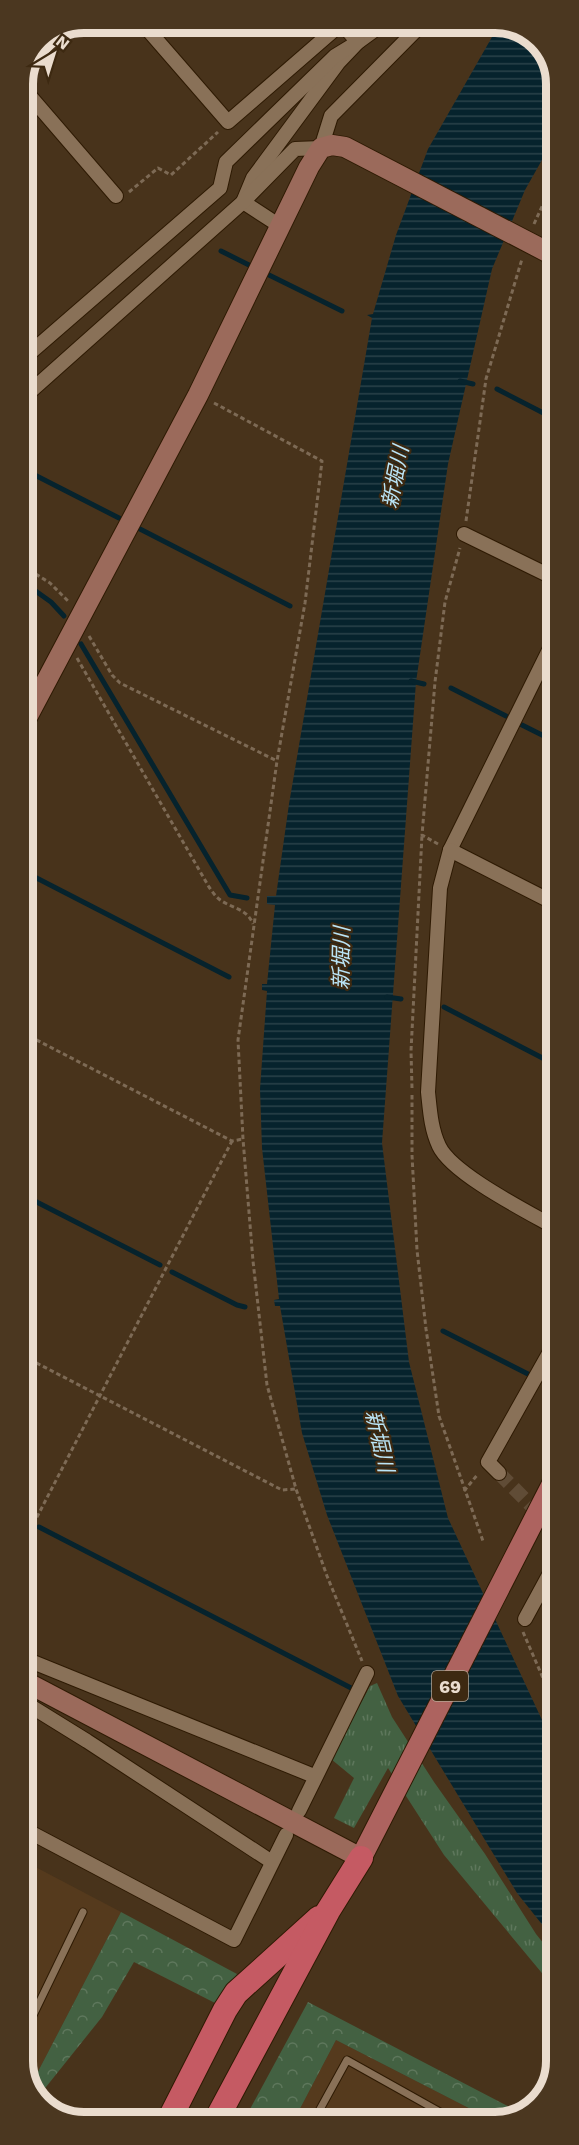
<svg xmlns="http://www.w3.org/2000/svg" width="579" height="2145" viewBox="0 0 579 2145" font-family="'Work Sans','Noto Sans JP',sans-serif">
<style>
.built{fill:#553a1d}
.grass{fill:url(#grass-tufts)}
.forest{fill:url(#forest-crowns)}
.water{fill:url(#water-rules)}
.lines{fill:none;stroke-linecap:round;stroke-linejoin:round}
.stream{stroke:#06232d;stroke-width:5}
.street-tunnel{stroke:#604c36;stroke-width:14;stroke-dasharray:14 7;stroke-linecap:butt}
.lane-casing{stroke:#2e1a03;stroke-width:9}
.street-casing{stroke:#2e1a03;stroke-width:16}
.secondary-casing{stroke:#2e1a03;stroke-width:22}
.primary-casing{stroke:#2e1a03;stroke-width:23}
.highway-casing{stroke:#2e1a03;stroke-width:26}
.path{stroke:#7d6a55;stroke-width:3;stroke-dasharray:4.5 3;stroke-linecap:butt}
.lane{stroke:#897158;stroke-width:7}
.street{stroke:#897158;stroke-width:14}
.secondary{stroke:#9b6a5b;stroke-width:20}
.primary{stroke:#ad635f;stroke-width:21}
.highway{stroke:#c55a63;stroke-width:24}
.labels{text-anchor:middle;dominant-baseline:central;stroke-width:4.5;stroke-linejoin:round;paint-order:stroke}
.shield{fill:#3d2911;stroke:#b6a695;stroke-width:1.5}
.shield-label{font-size:18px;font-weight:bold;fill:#eadcce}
.water-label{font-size:21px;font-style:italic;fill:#bae5f7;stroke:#3d2911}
.rim{fill:none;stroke:#eadcce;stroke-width:8}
</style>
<defs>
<pattern id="grass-tufts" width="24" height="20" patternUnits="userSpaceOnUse" patternTransform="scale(1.5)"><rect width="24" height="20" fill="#436142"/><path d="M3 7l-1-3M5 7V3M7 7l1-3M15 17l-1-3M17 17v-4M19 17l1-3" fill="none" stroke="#5e775c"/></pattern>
<pattern id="forest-crowns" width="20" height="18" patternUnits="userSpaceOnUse" patternTransform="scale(1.5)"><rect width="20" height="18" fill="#436142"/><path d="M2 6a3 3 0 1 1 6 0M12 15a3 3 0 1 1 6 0" fill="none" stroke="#5e775c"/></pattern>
<pattern id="water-rules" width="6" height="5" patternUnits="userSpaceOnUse" patternTransform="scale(1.5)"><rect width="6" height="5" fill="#06232d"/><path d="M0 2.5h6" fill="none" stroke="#2a424a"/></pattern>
</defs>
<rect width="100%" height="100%" fill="#48331b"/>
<!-- built -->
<g class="built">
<polygon points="24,1861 121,1912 31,2085 24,2073"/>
<polygon points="336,2040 494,2121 293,2122"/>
</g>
<!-- grass -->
<polygon class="grass" points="377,1683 392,1717 434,1782 485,1854 536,1934 556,1959 556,1990 444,1855 388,1768 354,1828 334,1818 354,1778 331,1759 370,1686"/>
<!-- forest -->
<g class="forest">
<polygon points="121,1912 237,1974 219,2005 134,1962 102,2017 38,2097 31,2085"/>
<polygon points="308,2002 521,2113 507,2121 494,2121 336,2040 293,2122 243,2122"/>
</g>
<!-- water -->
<polygon class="water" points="500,23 536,38 555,72 555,137 525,190 492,269 448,464 416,682 382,1143 409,1362 448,1518 556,1750 556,1942 517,1893 398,1696 327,1515 302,1433 280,1306 275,1306 274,1300 279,1299 262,1148 260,1089 267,991 262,990 262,984 267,984 275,905 267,904 267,896 276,896 289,804 372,318 367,315 373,314 396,235 428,149"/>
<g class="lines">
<!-- stream -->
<g class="stream">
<polyline points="221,251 249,265"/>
<polyline points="269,275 342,311"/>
<polyline points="460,381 473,384"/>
<polyline points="497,389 555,419"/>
<polyline points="23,469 119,518"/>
<polyline points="138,528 290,606"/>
<polyline points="23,582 51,602 64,616"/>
<polyline points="81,644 227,890 230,895 247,898"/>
<polyline points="411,681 424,684"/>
<polyline points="451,688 506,716"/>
<polyline points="522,725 556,742"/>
<polyline points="23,871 229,977"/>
<polyline points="387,997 401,999"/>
<polyline points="444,1007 556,1065"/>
<polyline points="23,1195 160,1265"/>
<polyline points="172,1272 237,1305 245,1307"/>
<polyline points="443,1331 528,1374"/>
<polyline points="23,1519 25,1520"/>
<polyline points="39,1527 355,1690"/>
</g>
<!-- street-tunnel -->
<polyline class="street-tunnel" points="499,1473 556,1531"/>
<defs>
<g id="lane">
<polyline points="24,2034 83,1912"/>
<polyline points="313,2122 347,2060 456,2121"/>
</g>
<g id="street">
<polyline points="142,23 228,122 342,23"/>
<polyline points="23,88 116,196"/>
<polyline points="280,226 243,202 253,178 338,63 358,42 384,23"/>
<polyline points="23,359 220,188 226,162 335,56 358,42 341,23"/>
<polyline points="23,398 243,202 295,149 321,148 331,116 423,23"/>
<polyline points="464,534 556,579"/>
<path d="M556,636l-106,214 -10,38 -12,204c2,19 3,37 11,54 13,28 89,66 117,82"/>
<polyline points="450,850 556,904"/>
<polyline points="499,1473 488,1462 556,1341"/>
<polyline points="525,1619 556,1562"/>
<polyline points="23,1658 314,1776"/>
<polyline points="24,1702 87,1741 272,1862"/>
<polyline points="299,1811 367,1673"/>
<polyline points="24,1829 234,1940 286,1835"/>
</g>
<g id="secondary">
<polyline points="23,725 198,395 309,167 321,148 332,145 345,147 555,256"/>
<polyline points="24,1681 361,1858"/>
</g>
<polyline id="primary" points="361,1858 556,1477"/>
<g id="highway">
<polyline points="168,2122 225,2010 236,1993 319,1918"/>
<polyline points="215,2122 328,1911 361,1858"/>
</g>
</defs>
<!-- lane casing -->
<use href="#lane" class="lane-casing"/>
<!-- street casing -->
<use href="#street" class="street-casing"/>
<!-- secondary casing -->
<use href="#secondary" class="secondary-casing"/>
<!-- primary casing -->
<use href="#primary" class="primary-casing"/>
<!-- highway casing -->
<use href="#highway" class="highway-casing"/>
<!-- path -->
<g class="path">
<polyline points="129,192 158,168 171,175 218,132"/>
<polyline points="534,224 555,178"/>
<polyline points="214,403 322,461 305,603 277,761 238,1040 243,1139 253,1261 267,1385 296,1489 327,1576 362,1661"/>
<polyline points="466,521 486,379 522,259"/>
<polyline points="23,566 50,583 69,602"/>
<polyline points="89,636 112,675 120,683 277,761"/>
<path d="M77,658l132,229c3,4 6,9 10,12 11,9 28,9 34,25"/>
<polyline points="438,844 422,835 435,682 445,602 460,548"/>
<polyline points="23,1033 232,1141 243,1139"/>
<polyline points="412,1088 411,1051 422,835"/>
<polyline points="412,1095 412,1155 417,1250 426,1329 439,1416 483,1541"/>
<polyline points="23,1356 282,1490 296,1489"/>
<polyline points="464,1491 478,1474"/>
<polyline points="23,1544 232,1141"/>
<polyline points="523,1632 556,1708"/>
</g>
<!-- lane -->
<use href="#lane" class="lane"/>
<!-- street -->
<use href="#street" class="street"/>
<!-- secondary -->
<use href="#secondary" class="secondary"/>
<!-- primary -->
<use href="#primary" class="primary"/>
<!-- highway -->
<use href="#highway" class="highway"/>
</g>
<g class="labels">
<!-- shield labels -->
<rect class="shield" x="432" y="1671" width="36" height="30" rx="4.5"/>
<g class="shield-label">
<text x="450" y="1686">69</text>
</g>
<!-- water labels -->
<g class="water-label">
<text transform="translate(395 477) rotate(-79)">新堀川</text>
<text transform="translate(341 958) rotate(-89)">新堀川</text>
<text transform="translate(380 1441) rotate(77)">新堀川</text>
</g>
</g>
<!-- crop -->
<path d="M0 0H579V2145H0ZM84 33H495A51 51 0 0 1 546 84V2061A51 51 0 0 1 495 2112H84A51 51 0 0 1 33 2061V84A51 51 0 0 1 84 33Z" fill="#4b3720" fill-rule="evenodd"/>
<path class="rim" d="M84 33H495A51 51 0 0 1 546 84V2061A51 51 0 0 1 495 2112H84A51 51 0 0 1 33 2061V84A51 51 0 0 1 84 33Z"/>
<!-- north arrow -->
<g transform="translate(54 54) rotate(38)" stroke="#3d2911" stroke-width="4.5" paint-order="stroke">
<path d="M0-4.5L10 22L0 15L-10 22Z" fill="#eadcce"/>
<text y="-9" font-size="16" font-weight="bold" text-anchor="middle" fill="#eadcce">N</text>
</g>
</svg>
